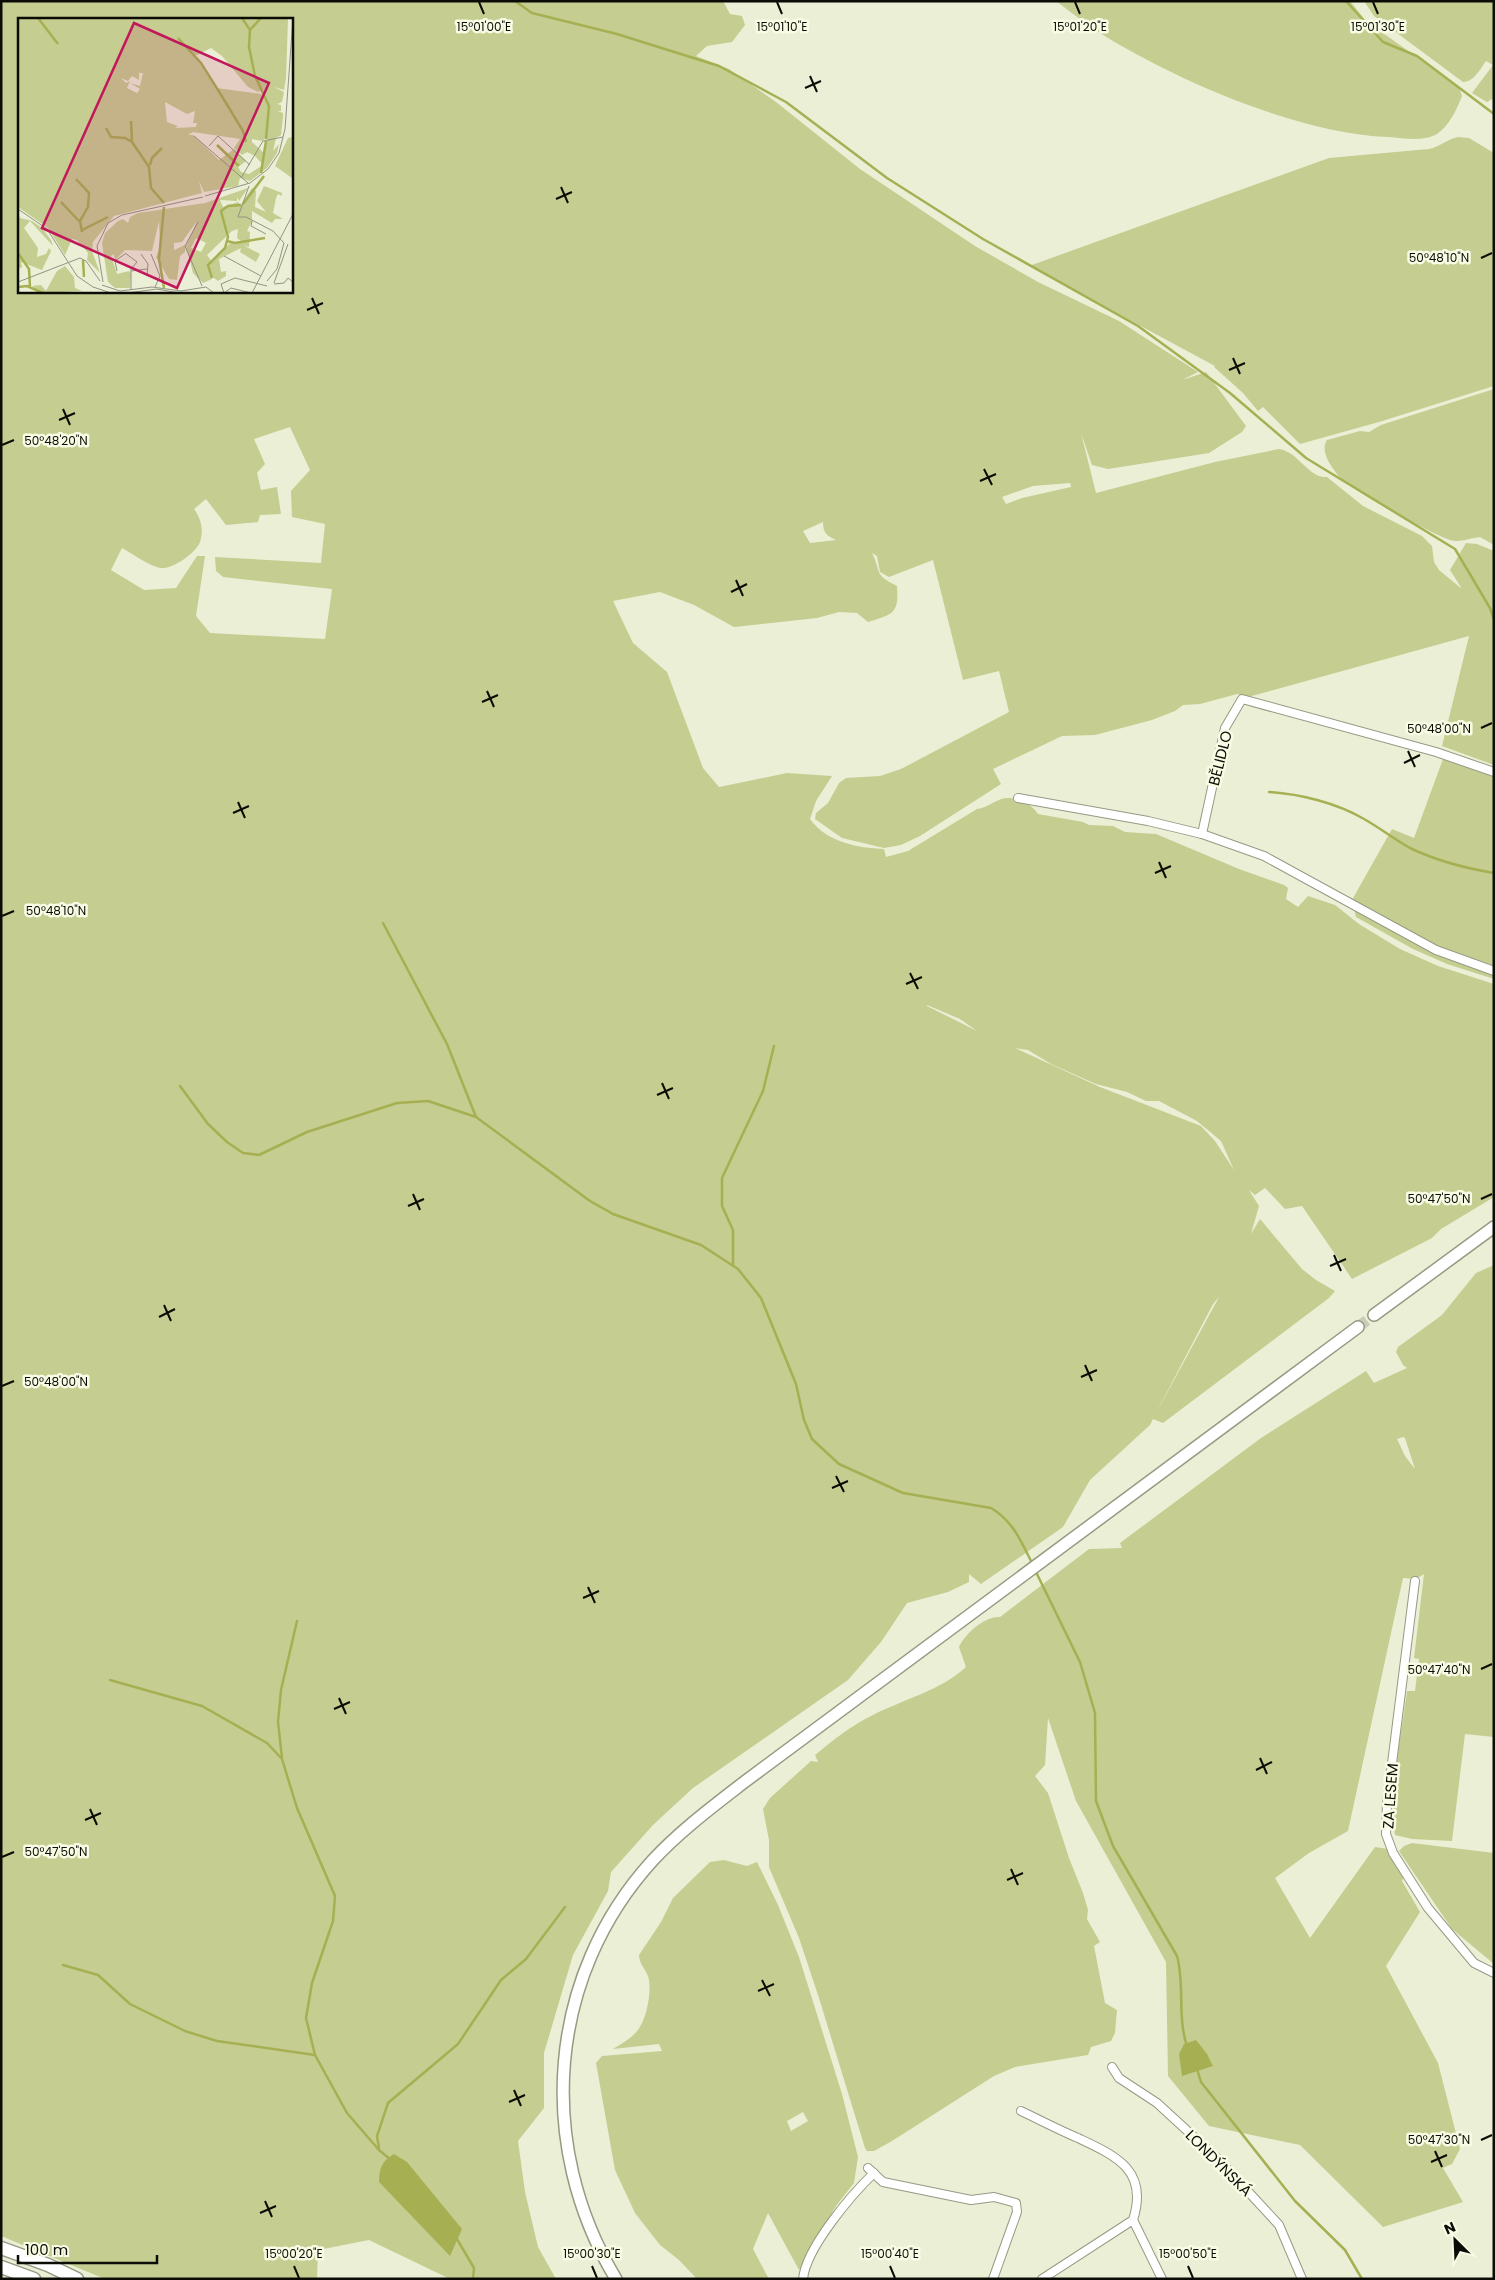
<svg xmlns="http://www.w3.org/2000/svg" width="1495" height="2280" viewBox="0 0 1495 2280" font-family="Poppins,sans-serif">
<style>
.green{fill:#c5cd90;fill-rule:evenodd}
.water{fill:#a6b053}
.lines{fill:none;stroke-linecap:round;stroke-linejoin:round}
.stream{stroke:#a6b053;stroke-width:2.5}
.primary-tunnel{stroke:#c9cdb7;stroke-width:11;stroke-dasharray:11 5.5;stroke-linecap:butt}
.minor-casing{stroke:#969a83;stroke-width:10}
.primary-casing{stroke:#969a83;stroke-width:14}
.trunk-casing{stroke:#969a83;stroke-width:15}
.minor{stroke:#fff;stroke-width:8}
.primary{stroke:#fff;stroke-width:11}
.trunk{stroke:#fff;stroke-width:12}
.ticks{fill:none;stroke:#0b0c05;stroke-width:2}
.labels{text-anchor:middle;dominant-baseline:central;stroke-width:5;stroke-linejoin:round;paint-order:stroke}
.street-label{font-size:15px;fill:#0b0c05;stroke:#f8fce4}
.inset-river{fill:none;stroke:#a6b053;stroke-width:2.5}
.inset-road{fill:none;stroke:#919482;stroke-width:1}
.view{fill:#c2185b;fill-opacity:0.15;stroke:#c2185b;stroke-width:2.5}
.inset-edge{fill:none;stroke:#0b0c05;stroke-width:2.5}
.ticks-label{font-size:12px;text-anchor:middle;fill:#0b0c05;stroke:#f8fce4;stroke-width:5;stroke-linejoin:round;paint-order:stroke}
</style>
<rect width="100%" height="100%" fill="#ebefd6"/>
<!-- green -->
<g class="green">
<path d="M1,1h722l7,13 12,2 3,9 -13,17 -25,4 -11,10 33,13 47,33 84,67 115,77 63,36 81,39 79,51 -16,8 24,-8 40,54 -4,6 -33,21 -101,16 -16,-4 -11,-32 15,60 119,-31 64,-13c20,3 30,30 48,28l36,29 59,30 10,10 2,16 5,8 23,19 -12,-19 16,-27 11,1 17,7v214l-52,-19 27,-110 -221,61 -11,-3 -37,10 -17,1 -8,6 -23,9 -57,15 -33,1 -69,33 8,15 -81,52 -19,9 -17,3 -42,-10 -27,-19 1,-6 12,-10 11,-20 7,-5 34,-2 21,-7 108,-57 -10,-41 -36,9 -30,-120 -44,17 -9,-5 -3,-16 -5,-3c10,20 1,21 25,33 2,28 -4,28 -29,36l-11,-9 -18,-1 -22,6 -83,9 -40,-22 -34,-13 -47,9 20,42 34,29 36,96 16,19 68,-14 45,3 -16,25 -6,18c16,23 48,29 74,30l2,8 22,-6 69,-42c9,-1 14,-6 22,-9 13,-6 32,3 39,14l45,8 6,3 24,1 12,6 31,2 83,35 45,16 4,3 -2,11 12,8 10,-11 27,9 24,19 41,25 38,17 56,18v213l-53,32 -9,9 -80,41 -50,-73 -17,3 -20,-21 -10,7 -6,-5 10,16 -8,28 9,-15 42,50 14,11 19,11 -6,7 -166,125 -10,-4 -3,6 -60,55 -27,47 -82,57 -12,-10v8l-21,10 -41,11 -26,39 -33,38 -155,108 -40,37 -42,47 -3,19 -35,64 -29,98v55l-26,33 7,51 13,55 18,32h-106l-81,-39 -51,10 -1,29h-212l-104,-43zM19,19h272v272h-272zM290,427l20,43 -19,21 1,26 33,7 -4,39 -106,-6 1,14 7,6 109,12 -7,50 -115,-6 -14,-17 9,-60h-8l-21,32 -32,2 -33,-20 11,-22c11,6 26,17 38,20 12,2 36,-15 40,-26 4,-13 1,-23 -6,-33l12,-10 20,26 32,-3 2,-7 21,-1 -4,-27 -16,3 -4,-17 8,-9 -11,-25zM1070,483l1,4 -49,11 -16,6 -4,-7 31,-11zM823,522c0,11 4,14 13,18l-26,3 -7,-12zM927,1005l33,14 17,12 -50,-25zM1015,1048l13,2 23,14 45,20 31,8 19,9h13l38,20 24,20 13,29 -19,-29 -14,-15 -101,-39zM1219,1297l-65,120 59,-113z"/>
<path d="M1056,1h294l16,20 93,66 3,9c-5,13 -13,30 -25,38 -14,8 -33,4 -49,3 -89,-4 -203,-53 -280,-99 -18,-11 -35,-24 -52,-37z"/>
<path d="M1364,1h130v97l-7,4 -15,-9 21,-28 -7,-4c-6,8 -12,21 -23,21l-89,-66z"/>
<path d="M1458,137l11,1 25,15v233l-115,36 -79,22 -37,-37 -5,4 -15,-18 -29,-26 1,-1 -186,-100 300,-108 100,-9c11,-2 18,-10 29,-12z"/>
<path d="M1494,389v156l-14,-8c-11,1 -19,6 -30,3 -18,-6 -104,-52 -113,-66 -7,-9 -17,-23 -10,-34l33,-9 9,1 12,-7z"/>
<polygon points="1443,759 1494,777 1494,979 1447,964 1413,949 1356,917 1352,900 1392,829 1414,838"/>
<path d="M1494,1265v472l-29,-3 -13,107 -40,-2 -17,-4c-7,-37 7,-104 12,-144h8l4,-32 -5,-1 10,-84 -8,5 -13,-1 -55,253 -39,22 -34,25 35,60 65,-91 13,2 16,27 -2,5 18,31 -34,54 52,97 22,86 -8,15 -9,4 20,34 -80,25 -83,-82 -91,-19 -41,-50 -2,-114 -90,-161 -28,-83 -3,47 -10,11 13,17 21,65 14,35 5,17 -1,9 13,23 -6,4 11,57 12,7 -2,23 -4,8 -20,6 -3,8 -73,12 -21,9 -102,65 -18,10h-7l-2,-3 -46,-150 -20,-60 -30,-71v-27l-6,-31 7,-11 41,-37 7,1 -3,-7c17,-14 37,-30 58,-40 31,-16 67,-24 93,-48l-7,-20c6,-13 25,-31 41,-30l89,-68 33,-1 -2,-5 141,-105 105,-67 8,12 33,-15 -4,-3 -7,-13 2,-5 44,-32 34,-42zM1403,1437l2,1 10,31 -10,-13 -8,-17z"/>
<polygon points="1412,1843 1494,1853 1494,1964 1452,1929 1399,1851 1404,1846"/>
<path d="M724,1860l23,6 10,-4 21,43 21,52 43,137 16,63 -4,26 -18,23 -37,64 -31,-57 -15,36 16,30h-72l-18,-19 -19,-15 -25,-32 -20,-43 -19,-107 6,-7 60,-5 -3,-7 -46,5c8,-5 19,-11 25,-19 9,-12 13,-36 11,-50 -1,-9 -10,-15 -10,-25l22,-33 12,-24 37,-36zM803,2112l5,9 -17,10 -4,-10z"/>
</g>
<!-- water -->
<g class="water">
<polygon points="1196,2040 1207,2054 1213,2066 1182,2076 1179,2054 1184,2044"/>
<path d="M394,2154l13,8 55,67 -12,27 -71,-74c0,-14 3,-21 15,-28z"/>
</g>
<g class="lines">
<!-- stream -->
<g class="stream">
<polyline points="515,1 532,13 617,34 719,66 786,102 887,178 983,239 1138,326 1230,393 1306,458 1455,549 1490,608 1494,620"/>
<polyline points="1346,1 1383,42 1417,56 1494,114"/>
<path d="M1269,792c31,2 68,11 95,27 16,9 30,20 46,29 27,13 54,20 84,25"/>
<polyline points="383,923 447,1044 476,1117"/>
<path d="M180,1086l28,38 19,18 16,11 16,2 48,-23 90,-29 31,-2 48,16 114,84 23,13 88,31 37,24 23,29 35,86 8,36 8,19 27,25 64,29 88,15c22,13 30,33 41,55"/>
<polyline points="733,1265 733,1230 722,1206 722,1178 763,1091 774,1046"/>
<path d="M1035,1570l45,92 15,51 1,88 17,45 64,110c8,29 0,61 10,90"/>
<polyline points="110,1680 202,1706 267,1743 282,1759 297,1808 335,1896 333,1921 312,1983 306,2018 315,2055 347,2113 379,2150 391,2160"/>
<polyline points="282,1758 278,1722 281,1690 297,1621"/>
<polyline points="63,1965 98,1975 130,2004 185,2031 217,2041 315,2055"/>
<polyline points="1197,2069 1201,2082 1295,2201 1345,2250 1362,2279"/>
<polyline points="379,2148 377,2136 388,2103 458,2044 501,1980 526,1959 565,1907"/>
<polyline points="457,2239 474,2268 473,2279"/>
</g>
<!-- primary-tunnel -->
<polyline class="primary-tunnel" points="1358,1327 1374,1315"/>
<defs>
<g id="minor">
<polyline points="1018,798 1148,821 1202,834 1264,856 1436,950 1494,971"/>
<polyline points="1202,834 1225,728 1242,699 1436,752 1494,772"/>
<polyline points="1415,1581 1387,1803 1386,1834 1393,1853 1428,1908 1474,1963 1494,1973"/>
<polyline points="1112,2067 1119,2078 1157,2103 1218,2159 1279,2225 1302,2279"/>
<path d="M1021,2111c19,9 38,19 57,27 38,18 71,32 55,82l-91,59"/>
<polyline points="868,2168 883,2182 971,2200 994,2197 1016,2203 1017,2212 993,2279"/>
<polyline points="1133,2220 1162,2279"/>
<path d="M803,2279c3,-31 49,-85 71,-106"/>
</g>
<g id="primary">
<polyline points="1374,1315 1494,1227"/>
<path d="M616,2279c-81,-134 -69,-303 37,-419 27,-29 59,-53 90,-77l615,-456"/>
</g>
<g id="trunk">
<polyline points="1,2248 48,2265 77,2279"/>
<polyline points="1,2267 34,2279"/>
</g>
</defs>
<!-- minor casing -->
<use href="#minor" class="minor-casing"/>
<!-- primary casing -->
<use href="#primary" class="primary-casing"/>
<!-- trunk casing -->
<use href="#trunk" class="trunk-casing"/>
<!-- minor -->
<use href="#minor" class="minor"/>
<!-- primary -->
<use href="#primary" class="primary"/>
<!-- trunk -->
<use href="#trunk" class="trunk"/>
</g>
<!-- ticks -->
<path class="ticks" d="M479,2l5,12M777,2l5,12M1075,2l5,12M1373,2l5,12M810,76l7,16M805,88l16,-7M561,187l7,16M556,199l16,-7M1481,258l11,-5M312,298l7,16M307,310l16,-7M1233,358l7,16M1229,370l16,-7M63,409l7,16M59,420l16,-7M2,445l12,-5M984,469l8,16M980,481l16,-7M736,580l7,16M731,592l16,-8M487,691l7,16M482,702l16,-7M1481,728l11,-5M1408,751l7,16M1404,763l16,-8M238,802l7,16M233,813l16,-7M1159,862l7,16M1155,873l16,-7M2,916l12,-5M910,973l8,16M906,984l16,-7M662,1083l7,16M657,1095l16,-7M413,1194l7,16M1481,1199l11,-5M408,1206l16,-7M1334,1255l7,16M1330,1266l16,-7M164,1305l7,16M159,1317l16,-8M1085,1365l7,16M1081,1377l16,-7M2,1386l12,-5M836,1476l8,16M832,1488l16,-7M588,1587l7,16M583,1598l16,-7M1481,1669l11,-5M339,1698l7,16M334,1709l16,-7M1260,1758l7,16M1256,1770l16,-8M90,1809l7,16M85,1820l16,-7M2,1857l12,-5M1011,1869l7,16M1007,1880l16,-7M762,1980l8,16M758,1991l16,-7M514,2090l7,16M509,2102l16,-7M1481,2140l11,-5M1435,2151l7,16M1431,2162l16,-7M265,2201l7,16M260,2213l16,-7M294,2266l5,12M592,2266l5,12M890,2266l5,12M1188,2266l5,12"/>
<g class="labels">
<!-- street labels -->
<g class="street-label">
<text transform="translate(1220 758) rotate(-76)">BĚLIDLO</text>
<text transform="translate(1390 1796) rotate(-86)">ZA LESEM</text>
<text transform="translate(1219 2163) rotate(45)">LONDÝNSKÁ</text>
</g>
</g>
<!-- overview -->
<g transform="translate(18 18)">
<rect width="275" height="275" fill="#ebefd6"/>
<path d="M0,0h270l-2,60 -2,12 -10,-3 10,5 -2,10 -5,2 4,1v6h-4l6,2v4l-2,18 -5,3 -3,13 6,-7 -2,9 -10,15 -17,13 -10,-3 -2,8 -34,6 -5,-11 3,12 -88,23 -21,26 -1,9 8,22 -13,-13 1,-7 -11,-13 -5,-1 -7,16 -17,-27 -30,-21zM193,30l11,8 26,31 10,5 8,-4 -3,2 7,16 -2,16v-18l-7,-10 -45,-6 2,4 -23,-36zM121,55h4l-3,13 -10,-3 10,6 -3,4 -10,-5 3,-7 -4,2 -5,-5 7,3 4,-5 7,4zM147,84l22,12 8,-3 -2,12h4l-1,4 -21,1 3,-2 -11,-4zM175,114l47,7 -6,9 8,7 5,-3 8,4 8,9 -14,9 -8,-2 -3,-5 8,-6 -12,-12 -15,11 -26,-25h-5zM248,120l1,2 -2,14 -13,-12v-3l10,2zM275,119v46l-1,-5 -17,-12 13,-28zM246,168l18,7v3l-4,-2 -2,4 -3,15 10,6h-8l-3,4 -20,-12v10l-5,10 3,1 -1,15 -6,-2 17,9 -4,8 -16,-10 1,-4 -22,11 2,13 5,-1v5l-8,5 -7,-5 1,3 -9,4 -10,-10 -7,-27 11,-25 -15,21 -8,1v7l11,-5v7l-5,4 -3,24 -8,-1 -13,-22 4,-10 -1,-26 -7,30 -27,-1 -10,10 -1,-6 -3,2 6,18 12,-3 2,3 -1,14h-15l-7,-6 -6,-39 3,-10 13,-12 5,-2 5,4 2,-6 8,-4 67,-10 43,-15 -9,13 -2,-4v4l-17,-1 3,7 15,-5 3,3 11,-17 4,3 -1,16 11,5 -9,-11zM220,211l-1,9 4,3 -11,2 -18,19 -5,-7 25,-24zM178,220l10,5 -5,9 -10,-4zM0,195l2,5 12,3 10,7 9,12 2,6 -23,-25 -6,7 14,20 -1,9 9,-3 3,-6 2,3 -9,19 -21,-8 1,5 -4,2zM47,248l9,11 1,11 7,3 -40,2 -10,-7 9,-1 5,6 11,-20z" fill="#c5cd90" fill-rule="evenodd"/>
<path class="inset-river" d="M20,0l20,26M224,0l8,12 -1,17 6,29 14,30 -3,33M232,12l11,-12M160,20l23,25 22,35 20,33 3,11M113,103l1,21M88,110l5,9 14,1 7,4 17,25 2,21 13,15M199,127l22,21M132,147l2,-7 10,-10M243,155l5,-32M58,161l13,14 -1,14 -8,14 2,11M43,184l18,19M225,186l21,-28M64,212l26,-13M209,223l8,2 30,-5M0,235l11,16 1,18M65,242l1,17M194,260l-4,-13 17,-17 3,-11 -7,-26 7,-5 13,-1M0,269l9,-1 16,7M146,270l-5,-29 5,-52"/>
<path class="inset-road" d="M176,118l54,47M191,128l9,-10 32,29M223,160l22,-37 20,-4M231,168l-11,31h8l27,14 11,12 -7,26 -10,12M187,178l45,-13 18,-14 11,-16 6,-24 8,-111M0,191l29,20 30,47 16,11 18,6M234,203l-1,5 15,8M180,204l-13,24 17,40M107,235l12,9 -6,7v21M123,236l7,10 -1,12M133,236l9,22 -5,11M206,238l37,20M99,253l-2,-10 10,-7M113,253l16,-2M0,264l62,-24 6,3 14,20M85,264l-6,-36 11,-23 14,-8 81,-18M256,265l14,-39M256,266l10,-1 4,-5 5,4M84,267l18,6 32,-4 29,4 25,-4 8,6M109,275l30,-4 22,4M206,275l-3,-9 14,-6 32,8M206,275l7,-5 20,5M234,275l41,-79"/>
<path class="view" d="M116,5l135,60 -92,205 -135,-60z"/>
<rect width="275" height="275" class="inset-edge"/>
</g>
<g class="ticks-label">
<text x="782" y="31">15°01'10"E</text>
<text x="1378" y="31">15°01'30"E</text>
<text x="484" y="31">15°01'00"E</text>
<text x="1080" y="31">15°01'20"E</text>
<text x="1439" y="262">50°48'10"N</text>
<text x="56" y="445">50°48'20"N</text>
<text x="1439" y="733">50°48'00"N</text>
<text x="56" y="915">50°48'10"N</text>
<text x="1439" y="1203">50°47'50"N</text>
<text x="56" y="1386">50°48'00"N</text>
<text x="1439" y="1674">50°47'40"N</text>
<text x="56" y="1856">50°47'50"N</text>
<text x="1439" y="2144">50°47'30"N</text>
<text x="294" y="2258">15°00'20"E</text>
<text x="592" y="2258">15°00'30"E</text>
<text x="890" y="2258">15°00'40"E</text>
<text x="1188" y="2258">15°00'50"E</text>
</g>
<!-- border -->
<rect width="1495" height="2280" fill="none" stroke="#0b0c05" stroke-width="5"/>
<!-- north arrow -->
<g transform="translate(1455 2240) rotate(336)" stroke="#f8fce4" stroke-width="4" paint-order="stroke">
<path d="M0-4L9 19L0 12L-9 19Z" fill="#0b0c05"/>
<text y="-8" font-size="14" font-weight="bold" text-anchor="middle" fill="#0b0c05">N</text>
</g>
<!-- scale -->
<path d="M18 2255v8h139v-8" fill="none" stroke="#0b0c05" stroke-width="2.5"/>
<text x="25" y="2255" font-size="15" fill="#0b0c05" stroke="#f8fce4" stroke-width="4" paint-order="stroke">100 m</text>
</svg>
